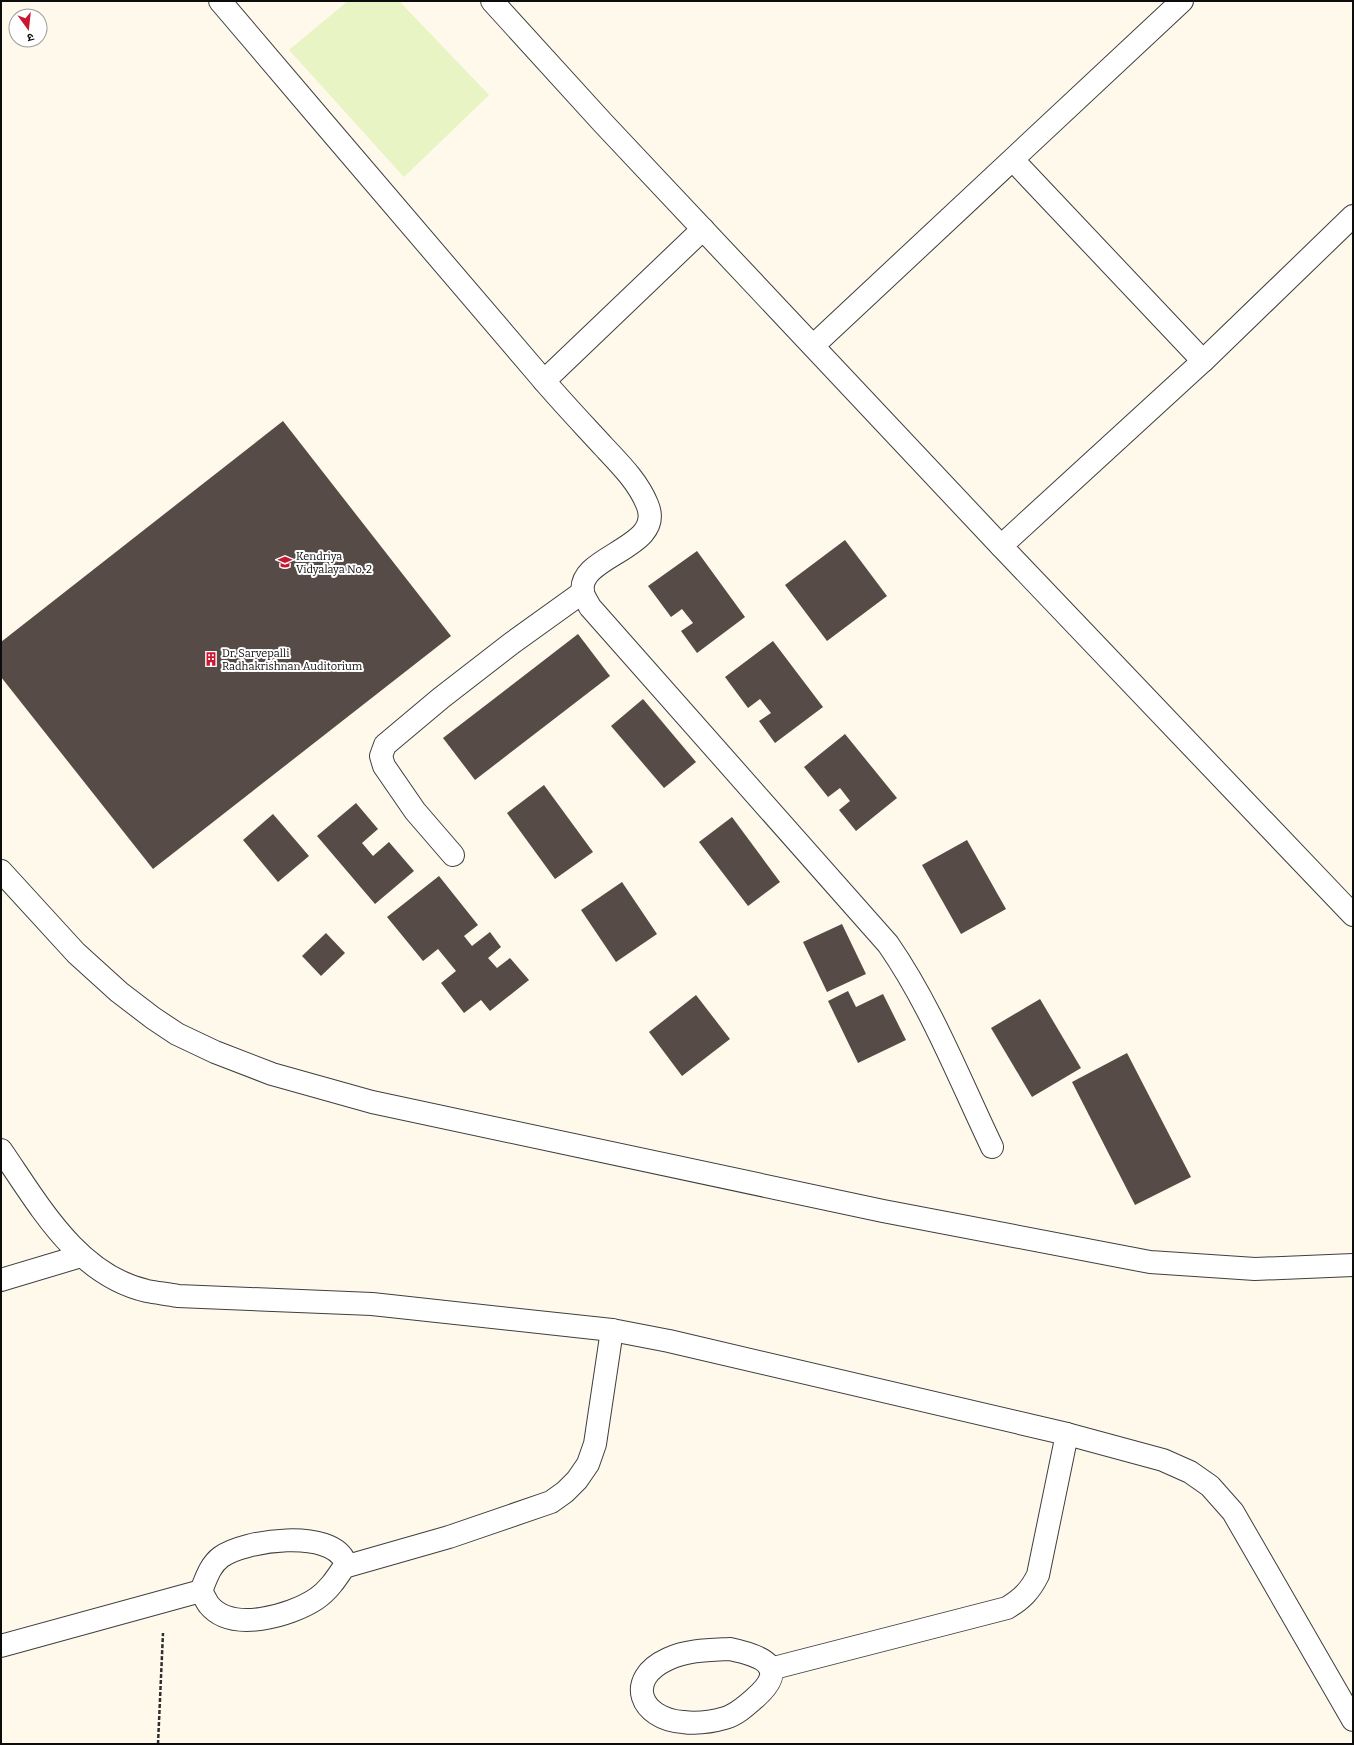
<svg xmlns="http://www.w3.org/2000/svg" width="1354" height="1745" viewBox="0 0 1354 1745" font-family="Bitter,'Noto Sans Devanagari',serif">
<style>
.pitch{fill:#e8f4c3}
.building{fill:#564b47}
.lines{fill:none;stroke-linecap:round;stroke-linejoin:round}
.minor-casing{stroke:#3f3f3f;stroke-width:24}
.path{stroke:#2e2e2e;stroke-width:2.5;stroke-dasharray:4 2;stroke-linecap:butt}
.minor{stroke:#fff;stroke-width:22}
.labels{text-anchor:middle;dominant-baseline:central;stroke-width:4;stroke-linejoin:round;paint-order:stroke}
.poi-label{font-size:11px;fill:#0c0c0c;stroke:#fff;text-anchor:start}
</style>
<rect width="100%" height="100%" fill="#fff9eb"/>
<!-- pitch -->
<polygon class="pitch" points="348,1 399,1 489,95 404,177 289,50"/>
<!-- building -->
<g class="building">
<polygon points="283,421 451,636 153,869 1,677 1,642"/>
<polygon points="845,540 887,596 827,641 785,585"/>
<polygon points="697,551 745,617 697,653 681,631 693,623 682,609 671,617 648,586"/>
<polygon points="578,634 610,676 475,780 443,738"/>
<polygon points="773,641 823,707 775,743 759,721 771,713 760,699 748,708 725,677"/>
<polygon points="643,699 696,762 664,788 611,726"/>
<polygon points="845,734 897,798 856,831 839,810 850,801 840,788 828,797 804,767"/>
<polygon points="544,785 593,852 555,879 507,813"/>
<polygon points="356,803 378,829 362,843 373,856 389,842 414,871 375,904 317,836"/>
<polygon points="273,814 309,856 278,882 243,840"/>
<polygon points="732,817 780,882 748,906 699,842"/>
<polygon points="967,840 1006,909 961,934 922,865"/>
<polygon points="439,876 478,925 464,936 472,946 490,932 501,947 488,958 497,968 510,958 529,980 490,1011 481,1000 464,1013 441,983 456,971 438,949 423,961 387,917"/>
<polygon points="622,882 657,934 616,962 581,910"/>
<polygon points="842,924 866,974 827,992 803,942"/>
<polygon points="326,933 345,953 321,976 302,956"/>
<polygon points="848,991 856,1007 883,994 906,1040 858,1063 828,1001"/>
<polygon points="696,995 730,1039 682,1076 649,1032"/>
<polygon points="1040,999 1081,1068 1032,1097 991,1028"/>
<polygon points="1127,1053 1191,1177 1135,1205 1072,1082"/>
</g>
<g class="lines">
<defs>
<g id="minor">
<path d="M220,1c106,125 213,250 319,374 21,25 43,48 65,72 16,17 34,35 43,57 20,45 -72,51 -64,89 1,4 5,10 7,14l298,337c43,62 71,134 104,203"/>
<polyline points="492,1 603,123 1001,546 1353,915"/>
<polyline points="1013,160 1203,361"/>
<polyline points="814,345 1182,1"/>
<polyline points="544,381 703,229"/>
<polyline points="1001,546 1203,361 1353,216"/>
<polyline points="453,855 415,811 384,766 381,756 385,745 441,698 512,643 583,592"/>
<polyline points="1,871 76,953 119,992 153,1018 177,1034 215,1052 272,1074 372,1102 883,1211 1150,1262 1255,1269 1353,1265"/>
<path d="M1,1150c38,55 76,125 146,141 10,2 21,3 31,5l194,8 240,26 57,11 398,93 96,26 27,12 20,14 23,26 120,208"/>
<polyline points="1,1280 81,1256"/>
<path d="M344,1567l1,-5c-13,-34 -101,-22 -124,-5 -11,8 -15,22 -20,34 3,5 5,10 8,14 23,28 81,11 107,-6 12,-8 20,-20 28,-32l105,-30 102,-35 14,-10 12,-12 11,-16 7,-20 17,-114"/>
<polyline points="1,1646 201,1591"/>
<path d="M730,1649c33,7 60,18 25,49 -9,8 -19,17 -30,20 -14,4 -28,6 -42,4 -43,-3 -59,-43 -15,-63 19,-9 42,-9 62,-10z"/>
<path d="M770,1669l237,-61c15,-9 23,-17 31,-33l29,-141"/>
</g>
</defs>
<!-- minor casing -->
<use href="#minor" class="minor-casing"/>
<!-- path -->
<polyline class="path" points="158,1744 163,1633"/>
<!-- minor -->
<use href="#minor" class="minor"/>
</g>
<!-- icons -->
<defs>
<symbol id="school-bare" viewBox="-9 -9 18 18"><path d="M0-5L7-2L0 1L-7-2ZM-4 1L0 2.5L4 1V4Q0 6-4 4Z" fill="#cb1631" stroke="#fff" stroke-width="2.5" paint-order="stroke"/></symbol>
<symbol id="building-bare" viewBox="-9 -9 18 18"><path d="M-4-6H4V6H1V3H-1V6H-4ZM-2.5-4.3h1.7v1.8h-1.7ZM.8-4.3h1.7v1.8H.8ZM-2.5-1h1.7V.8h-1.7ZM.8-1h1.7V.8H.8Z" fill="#cb1631" stroke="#fff" stroke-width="2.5" paint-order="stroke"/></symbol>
</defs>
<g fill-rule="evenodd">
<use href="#school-bare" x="275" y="552" width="20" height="20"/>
<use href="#building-bare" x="201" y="649" width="20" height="20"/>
</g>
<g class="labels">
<!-- poi labels -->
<g class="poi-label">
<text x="296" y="556">Kendriya<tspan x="296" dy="13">Vidyalaya No. 2</tspan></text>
<text x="222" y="653">Dr. Sarvepalli<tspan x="222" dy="13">Radhakrishnan Auditorium</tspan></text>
</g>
</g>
<!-- border -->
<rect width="1354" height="1745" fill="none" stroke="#0c0c0c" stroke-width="4"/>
<!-- north arrow -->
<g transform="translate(28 28) rotate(165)"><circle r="19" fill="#ffffff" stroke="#9e9e9e"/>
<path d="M0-3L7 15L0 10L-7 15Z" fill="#cb1631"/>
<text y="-6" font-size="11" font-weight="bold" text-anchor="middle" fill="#0c0c0c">उ</text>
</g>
</svg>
